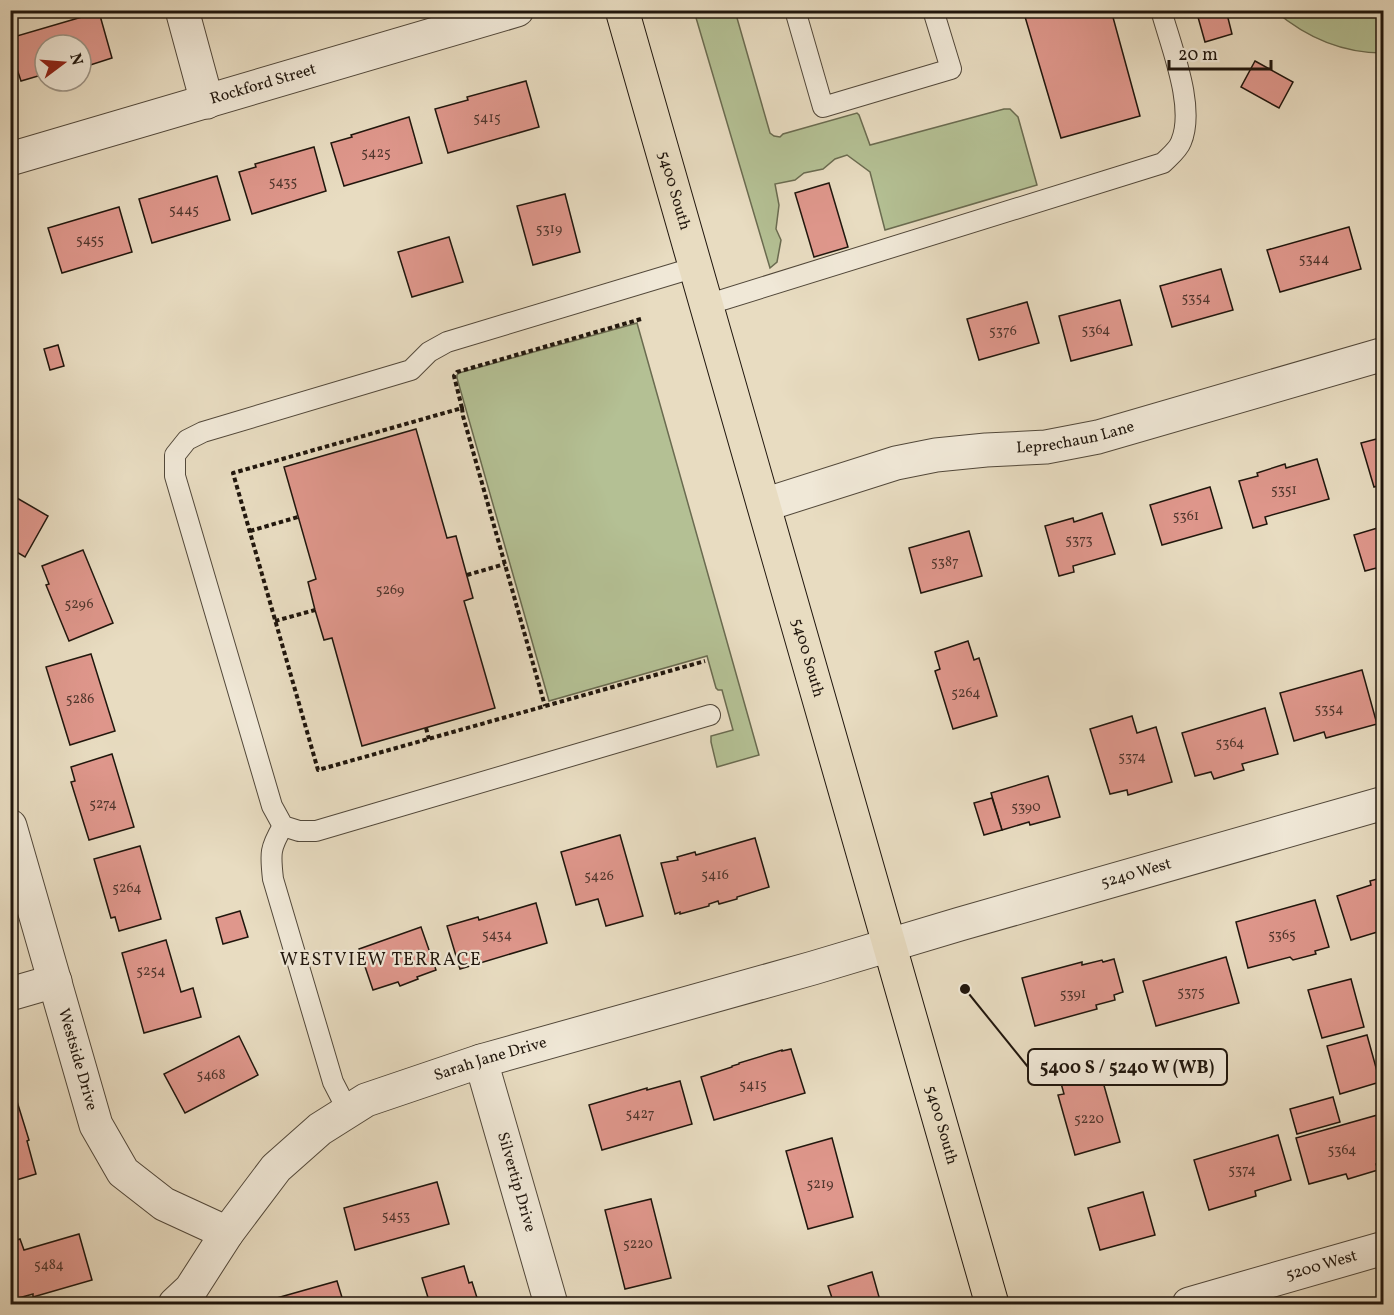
<svg xmlns="http://www.w3.org/2000/svg" width="1394" height="1315" viewBox="0 0 1394 1315" font-family="Vollkorn,serif">
<style>
.green{fill:#b4c094;stroke:#6a6b50;stroke-width:1.5}
.building{fill:#df978c;stroke:#20160d;stroke-width:1.5}
.lines{fill:none;stroke-linecap:round;stroke-linejoin:round}
.lane-casing{stroke:#52483a;stroke-width:22}
.street-casing{stroke:#52483a;stroke-width:35}
.primary-casing{stroke:#20160d;stroke-width:35}
.path{stroke:#20160d;stroke-width:4;stroke-dasharray:4.5 3;stroke-linecap:butt}
.lane{stroke:#f0e8d7;stroke-width:20}
.street{stroke:#f0e8d7;stroke-width:33}
.primary{stroke:#e8dcc1;stroke-width:33}
.labels{text-anchor:middle;dominant-baseline:central;stroke-width:4.5;stroke-linejoin:round;paint-order:stroke}
.number-label{font-size:14px;fill:#50362d}
.street-label{font-size:16px;fill:#20160d;stroke:#f0e8d7}
.neighbourhood-label{font-size:18px;letter-spacing:1.5px;fill:#20160d;stroke:#f0e8d7}
.leader{fill:none;stroke:#20160d;stroke-width:2}
.callout-dot{fill:#20160d;stroke:#f0e8d7;stroke-width:2}
.callout{fill:#f0e8d7;stroke:#20160d;stroke-width:2}
.callout-label{font-size:18px;text-anchor:middle;font-weight:bold;fill:#20160d}
</style>
<rect width="100%" height="100%" fill="#e8dcc1"/>
<filter id="stains"><feTurbulence type="fractalNoise" baseFrequency=".00333" numOctaves="4"/><feColorMatrix values="0 0 0 0 .2 0 0 0 0 .09 0 0 0 0 .02 0 0 0 .5 -.17"/></filter>
<radialGradient id="worn" r=".72"><stop offset=".6" stop-color="#630" stop-opacity="0"/><stop offset="1" stop-color="#630" stop-opacity=".3"/></radialGradient>
<!-- green -->
<g class="green">
<polygon points="694,11 735,11 770,133 774,136 780,137 783,134 857,113 859,115 870,145 1004,109 1010,109 1018,117 1037,185 885,230 870,172 847,155 835,159 823,169 804,173 795,180 775,184 779,205 776,229 781,240 777,262 770,268"/>
<path d="M1275,11h108v42c-41,0 -76,-15 -108,-42z"/>
<polygon points="637,323 759,755 717,767 711,742 711,736 733,730 722,690 718,690 716,688 707,656 549,701 457,378 457,375 459,373"/>
</g>
<!-- building -->
<g class="building">
<polygon points="1023,10 1111,10 1140,116 1061,138"/>
<polygon points="1196,10 1226,10 1232,34 1205,42"/>
<polygon points="99,12 112,58 81,68 81,45 45,45 45,74 21,81 10,48 10,38"/>
<polygon points="1255,61 1293,82 1279,108 1241,87"/>
<polygon points="526,81 539,127 448,153 435,109 468,100 467,97"/>
<polygon points="409,117 422,163 344,186 331,143 352,137 351,135"/>
<polygon points="314,147 326,191 252,214 239,172 256,167 255,164"/>
<polygon points="217,176 230,220 152,243 139,199"/>
<polygon points="829,183 848,247 814,257 795,193"/>
<polygon points="565,194 580,252 533,265 517,206"/>
<polygon points="119,207 132,252 62,273 48,228"/>
<polygon points="1349,227 1361,269 1280,292 1267,250"/>
<polygon points="449,237 463,282 412,297 398,252"/>
<polygon points="10,255 17,280 10,282"/>
<polygon points="1221,269 1233,310 1172,327 1160,286"/>
<polygon points="1120,300 1132,345 1071,361 1059,316"/>
<polygon points="1027,302 1039,343 979,360 967,319"/>
<polygon points="58,345 64,366 50,370 44,349"/>
<polygon points="416,429 447,538 456,536 473,598 464,601 495,708 362,746 332,638 324,640 315,610 308,582 316,579 284,467"/>
<polygon points="1384,437 1384,484 1374,487 1361,443"/>
<polygon points="1317,459 1329,499 1265,517 1267,524 1253,528 1239,481 1258,476 1257,473 1285,464 1286,468"/>
<polygon points="1210,487 1222,528 1162,545 1150,505"/>
<polygon points="10,494 48,516 25,557 10,548"/>
<polygon points="1102,513 1115,554 1073,566 1074,572 1059,576 1045,526 1073,518 1074,522"/>
<polygon points="1384,526 1384,566 1365,571 1354,535"/>
<polygon points="969,531 982,576 921,593 909,548"/>
<polygon points="83,550 113,623 69,641 46,585 49,584 42,566"/>
<polygon points="1384,638 1384,662 1377,640"/>
<polygon points="968,641 974,660 979,658 997,716 953,729 935,671 940,669 935,652"/>
<polygon points="91,654 115,731 70,745 46,667"/>
<polygon points="1362,670 1377,724 1326,738 1324,732 1294,741 1280,693"/>
<polygon points="1265,708 1278,754 1242,764 1244,770 1214,779 1211,772 1195,776 1182,733"/>
<polygon points="1132,716 1137,733 1156,727 1172,782 1128,795 1127,790 1110,794 1090,729"/>
<polygon points="112,754 134,827 89,840 71,782 75,781 71,767"/>
<polygon points="1048,776 1060,817 1030,825 1029,822 1002,830 991,793"/>
<polygon points="992,798 1002,830 984,835 974,803"/>
<polygon points="620,835 643,916 606,926 598,899 576,905 561,852"/>
<polygon points="755,838 769,887 737,897 737,899 719,904 718,901 709,904 709,906 680,914 680,912 675,914 661,863 678,860 677,857 695,852 696,855"/>
<polygon points="140,846 161,919 119,931 115,917 111,918 94,859"/>
<polygon points="1384,877 1384,930 1351,940 1337,896 1371,885 1370,881"/>
<polygon points="1315,900 1329,947 1315,951 1316,954 1293,960 1290,957 1248,968 1236,922"/>
<polygon points="536,903 547,943 460,969 447,926 478,917 479,920"/>
<polygon points="240,911 248,937 223,944 216,918"/>
<polygon points="421,927 436,970 417,977 418,979 400,986 398,982 373,990 359,949"/>
<polygon points="166,940 181,992 193,988 201,1017 144,1033 122,953"/>
<polygon points="1226,957 1239,1003 1156,1026 1143,981"/>
<polygon points="1114,959 1123,992 1114,995 1115,1000 1096,1005 1097,1009 1035,1026 1022,978 1082,962 1082,965 1102,960 1103,962"/>
<polygon points="1351,979 1364,1027 1322,1038 1308,990"/>
<polygon points="1367,1035 1380,1082 1340,1094 1327,1046"/>
<polygon points="239,1036 258,1075 185,1113 164,1074"/>
<polygon points="791,1049 805,1093 714,1120 701,1077 732,1067 732,1066 739,1064 739,1063 782,1050 782,1051"/>
<polygon points="1093,1065 1099,1083 1103,1082 1120,1142 1075,1155 1058,1095 1064,1094 1059,1076"/>
<polygon points="680,1081 692,1124 602,1150 589,1105 647,1088 647,1090"/>
<polygon points="11,1082 29,1140 27,1141 36,1174 10,1182"/>
<polygon points="1333,1097 1340,1122 1297,1134 1290,1109"/>
<polygon points="1381,1114 1384,1123 1384,1162 1376,1164 1378,1170 1348,1179 1346,1174 1309,1184 1296,1138"/>
<polygon points="1278,1135 1291,1180 1255,1191 1256,1196 1209,1210 1194,1160"/>
<polygon points="832,1138 853,1217 808,1229 786,1151"/>
<polygon points="437,1182 449,1224 355,1250 344,1208"/>
<polygon points="1143,1192 1155,1235 1100,1250 1088,1208"/>
<polygon points="651,1199 671,1278 625,1289 605,1210"/>
<polygon points="79,1234 92,1280 33,1297 33,1294 15,1299 10,1285 10,1242 20,1239 24,1250"/>
<polygon points="464,1266 469,1283 472,1282 479,1304 430,1304 422,1278"/>
<polygon points="872,1272 881,1304 834,1304 828,1286"/>
<polygon points="337,1281 344,1304 267,1304 266,1301"/>
</g>
<g class="lines">
<defs>
<g id="lane">
<polyline points="795,10 823,107 951,69 933,10"/>
<polyline points="696,267 447,342 429,352 411,370 203,432 187,440 175,455 175,476 272,806 283,826 299,831 316,831 710,715"/>
<path d="M706,305l457,-142c6,-6 15,-13 18,-21 15,-35 -10,-95 -20,-132"/>
<path d="M283,826c-13,22 -13,27 -10,53l60,203 15,29"/>
</g>
<g id="street">
<polyline points="182,10 207,102"/>
<path id="s1" d="M10,159l507,-149"/>
<path id="s2" d="M764,505l132,-42 40,-8 50,-5 60,-3 52,-10 286,-83"/>
<path id="s3" d="M10,826l86,299 27,47 41,32 63,29"/>
<polyline points="10,994 55,981"/>
<path id="s4" d="M481,1061l70,243"/>
<path id="s5" d="M175,1304l16,-15 36,-56 49,-65 44,-39 46,-29 115,-39 332,-93 147,-44 424,-121"/>
<path id="s6" d="M1189,1304l195,-56"/>
</g>
<g id="primary">
<path id="s7" d="M622,10l370,1294"/>
</g>
</defs>
<!-- lane casing -->
<use href="#lane" class="lane-casing"/>
<!-- street casing -->
<use href="#street" class="street-casing"/>
<!-- primary casing -->
<use href="#primary" class="primary-casing"/>
<!-- path -->
<g class="path">
<polyline points="641,319 457,372 454,376 462,408 233,473 318,770 705,661"/>
<polyline points="462,408 463,416 545,706"/>
<polyline points="250,531 298,517"/>
<polyline points="467,575 505,564"/>
<polyline points="275,621 315,610"/>
<polyline points="426,728 429,739"/>
</g>
<!-- lane -->
<use href="#lane" class="lane"/>
<!-- street -->
<use href="#street" class="street"/>
<!-- primary -->
<use href="#primary" class="primary"/>
</g>
<g class="labels">
<!-- number labels -->
<g class="number-label">
<text x="487" y="118">5415</text>
<text x="376" y="153">5425</text>
<text x="283" y="182">5435</text>
<text x="184" y="210">5445</text>
<text x="549" y="229">5319</text>
<text x="90" y="240">5455</text>
<text x="1314" y="259">5344</text>
<text x="1196" y="298">5354</text>
<text x="1096" y="330">5364</text>
<text x="1003" y="331">5376</text>
<text x="1284" y="490">5351</text>
<text x="1186" y="516">5361</text>
<text x="1079" y="540">5373</text>
<text x="945" y="562">5387</text>
<text x="390" y="590">5269</text>
<text x="79" y="604">5296</text>
<text x="966" y="693">5264</text>
<text x="80" y="699">5286</text>
<text x="1329" y="709">5354</text>
<text x="1230" y="743">5364</text>
<text x="1132" y="757">5374</text>
<text x="103" y="804">5274</text>
<text x="1026" y="807">5390</text>
<text x="715" y="875">5416</text>
<text x="599" y="876">5426</text>
<text x="127" y="888">5264</text>
<text x="497" y="935">5434</text>
<text x="1282" y="935">5365</text>
<text x="151" y="971">5254</text>
<text x="1191" y="992">5375</text>
<text x="1073" y="994">5391</text>
<text x="211" y="1075">5468</text>
<text x="753" y="1085">5415</text>
<text x="640" y="1114">5427</text>
<text x="1089" y="1119">5220</text>
<text x="1342" y="1150">5364</text>
<text x="1242" y="1170">5374</text>
<text x="820" y="1184">5219</text>
<text x="396" y="1216">5453</text>
<text x="638" y="1244">5220</text>
<text x="49" y="1265">5484</text>
</g>
<!-- street labels -->
<g class="street-label">
<text stroke="none"><textPath href="#s1" startOffset="264">Rockford Street</textPath></text>
<text stroke="none"><textPath href="#s7" startOffset="188">5400 South</textPath></text>
<text stroke="none"><textPath href="#s2" startOffset="320">Leprechaun Lane</textPath></text>
<text stroke="none"><textPath href="#s7" startOffset="674">5400 South</textPath></text>
<text stroke="none"><textPath href="#s5" startOffset="1086">5240 West</textPath></text>
<text stroke="none"><textPath href="#s5" startOffset="414">Sarah Jane Drive</textPath></text>
<text stroke="none"><textPath href="#s3" startOffset="243">Westside Drive</textPath></text>
<text stroke="none"><textPath href="#s7" startOffset="1160">5400 South</textPath></text>
<text stroke="none"><textPath href="#s4" startOffset="126">Silvertip Drive</textPath></text>
<text stroke="none"><textPath href="#s6" startOffset="138">5200 West</textPath></text>
</g>
<!-- neighbourhood labels -->
<g class="neighbourhood-label">
<text x="381" y="960">WESTVIEW TERRACE</text>
</g>
</g>
<!-- callouts -->
<path class="leader" d="M965 989L1028 1067"/>
<circle class="callout-dot" cx="965" cy="989" r="6"/>
<rect class="callout" x="1028" y="1049" width="199" height="36" rx="6"/>
<g class="callout-label">
<text x="1127" y="1073">5400 S / 5240 W (WB)</text>
</g>
<!-- margin -->
<rect width="1394" height="1315" fill="none" stroke="#e8dcc1" stroke-width="36"/>
<rect x="12" y="12" width="1370" height="1291" fill="none" stroke="#20160d" stroke-width="3"/>
<rect x="18" y="18" width="1358" height="1279" fill="none" stroke="#20160d" stroke-width="1.5"/>
<!-- north arrow -->
<g transform="translate(63 63) rotate(74)"><circle r="28" fill="#f0e8d7" stroke="#9d9486" stroke-width="1.5"/>
<path d="M0-4.5L10 22L0 15L-10 22Z" fill="#8f2418"/>
<text y="-9" font-size="16" font-weight="bold" text-anchor="middle" fill="#20160d">N</text>
</g>
<!-- scale -->
<path d="M1169 60v9h102v-9" fill="none" stroke="#20160d" stroke-width="3"/>
<text x="1178" y="60" font-size="18" fill="#20160d" stroke="#f0e8d7" stroke-width="4.5" paint-order="stroke">20 m</text>
<rect width="100%" height="100%" filter="url(#stains)"/>
<rect width="100%" height="100%" fill="url(#worn)"/>
</svg>
